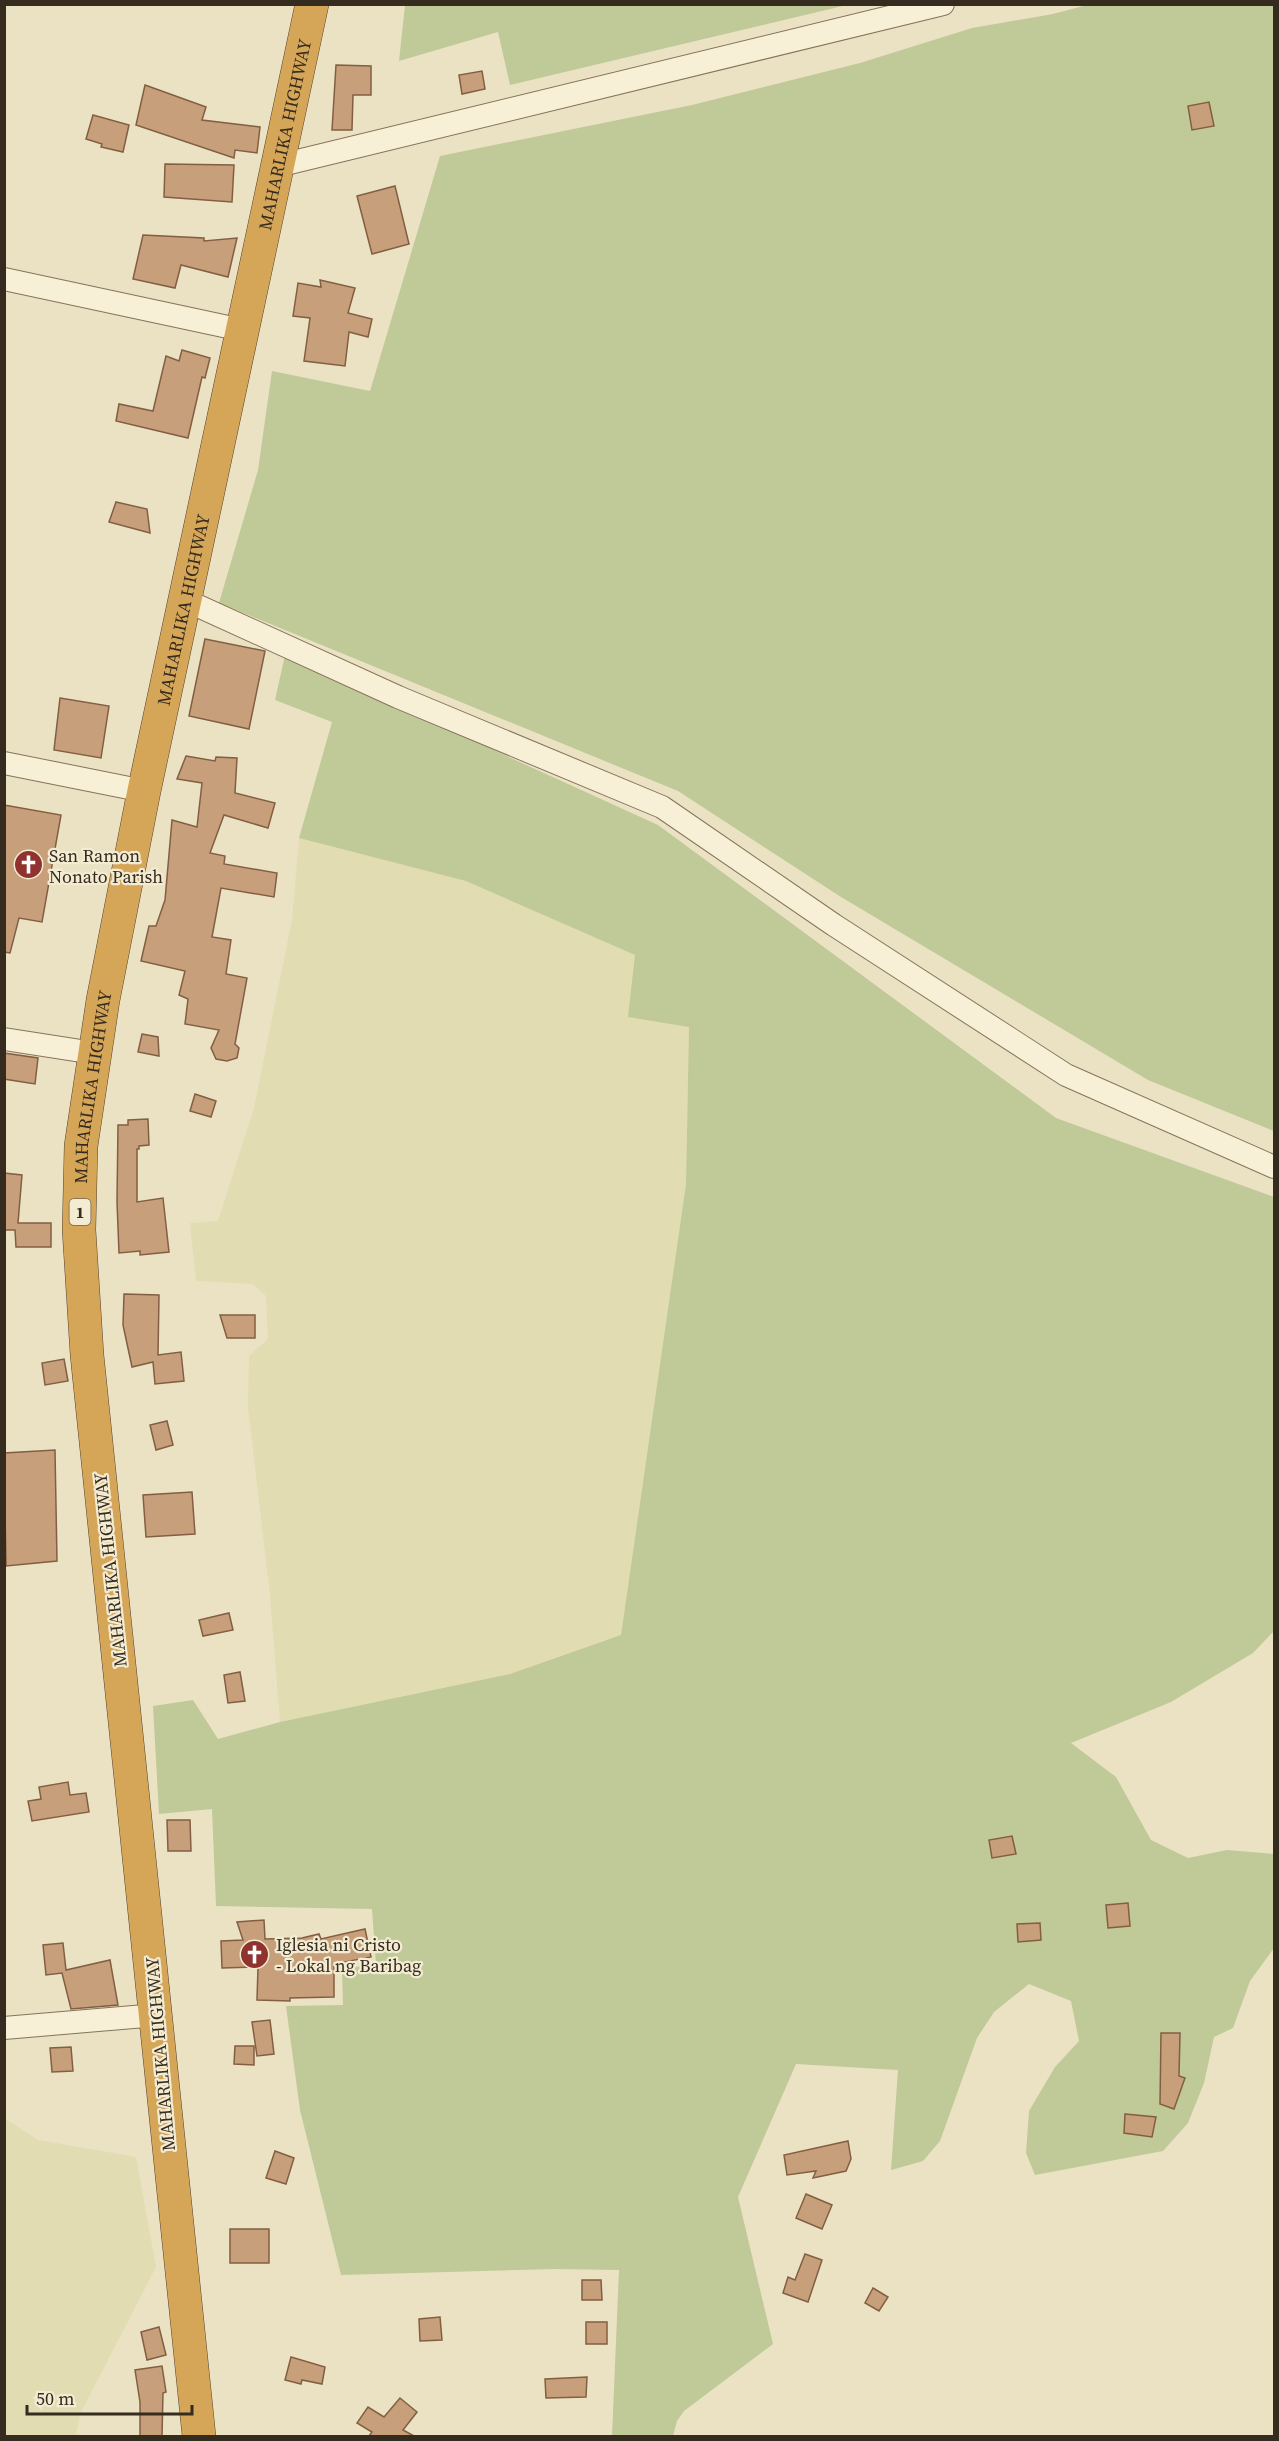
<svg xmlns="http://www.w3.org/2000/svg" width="1279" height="2441" viewBox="0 0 1279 2441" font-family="'Source Serif 4',serif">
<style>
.farmland{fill:#e1dcb1}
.green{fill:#c0c998}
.building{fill:#c89f7b;stroke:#825f42;stroke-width:1.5}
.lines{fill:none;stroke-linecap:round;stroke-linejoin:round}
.minor-casing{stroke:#85745b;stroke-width:24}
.highway-casing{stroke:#53422f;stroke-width:34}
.minor{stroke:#f7efd6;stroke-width:22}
.highway{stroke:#d6a658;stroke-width:33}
.labels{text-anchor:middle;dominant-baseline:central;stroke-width:4.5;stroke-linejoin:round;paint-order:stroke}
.shield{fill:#f3ecd2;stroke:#6e6554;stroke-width:1.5}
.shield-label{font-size:16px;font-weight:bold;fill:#352b1e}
.street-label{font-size:18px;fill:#352b1e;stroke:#f3ecd2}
.poi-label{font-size:18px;fill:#352b1e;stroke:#f3ecd2;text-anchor:start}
</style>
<rect width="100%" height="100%" fill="#ebe2c3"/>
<!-- farmland -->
<g class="farmland">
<polygon points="299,838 466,881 635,955 689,1027 686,1184 621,1635 510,1674 280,1722 270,1595 248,1407 249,1356 268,1339 266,1296 253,1284 196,1281 190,1223 218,1221 254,1108 292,920"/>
<polygon points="4,2118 38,2140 136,2157 156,2267 80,2414 76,2436 5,2436"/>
</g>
<!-- green -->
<g class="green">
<polygon points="405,5 405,4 847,5 510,85 498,32 399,61"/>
<polygon points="1087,5 1274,5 1274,1131 1148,1080 841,897 678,791 219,603 258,470 272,371 370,391 440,156 692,105 860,63 972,28 1053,14"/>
<polygon points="285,655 658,825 1056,1118 1274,1197 1274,1631 1253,1653 1171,1702 1071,1743 1116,1777 1151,1840 1188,1858 1227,1850 1274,1854 1274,1948 1250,1981 1233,2028 1214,2037 1204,2083 1188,2123 1163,2151 1035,2175 1026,2153 1029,2111 1055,2067 1079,2041 1071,2001 1029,1984 994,2012 977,2038 940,2141 923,2161 891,2170 898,2070 796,2064 738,2197 773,2344 684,2411 677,2421 673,2436 612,2436 619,2270 554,2269 341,2275 300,2110 286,2006 343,2005 342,1969 376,1964 372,1909 216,1906 212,1809 159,1814 153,1706 193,1700 218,1739 280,1722 510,1674 621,1635 686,1184 689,1027 628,1017 635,955 466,881 299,838 332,722 275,700"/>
</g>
<!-- building -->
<g class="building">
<polygon points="336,65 371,66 371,95 353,95 352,130 332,130"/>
<polygon points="482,71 485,89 462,94 459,75"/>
<polygon points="145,85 206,107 202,120 260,127 257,153 235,150 234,158 136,125"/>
<polygon points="1209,102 1214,126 1192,130 1188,106"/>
<polygon points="93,115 129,125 123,152 101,147 102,144 86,139"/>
<polygon points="165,164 234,165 232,202 164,197"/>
<polygon points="395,186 409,244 372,254 357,196"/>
<polygon points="143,235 204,238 204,241 237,238 228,277 181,265 175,288 133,279"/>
<polygon points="320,280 355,288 348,313 372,319 368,337 349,332 345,366 304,361 310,318 293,316 298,283 321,287"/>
<polygon points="182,350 210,358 205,378 202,377 188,438 116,421 119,404 153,411 166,356 179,361"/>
<polygon points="116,502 147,509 150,533 109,522"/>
<polygon points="205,639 265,651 249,729 189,716"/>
<polygon points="60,698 109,706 101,758 54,750"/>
<polygon points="186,756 215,761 216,757 237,758 235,793 275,803 268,828 224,815 210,853 225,856 224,864 277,873 274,897 221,888 212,937 231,940 226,974 247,978 235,1044 239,1048 237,1058 227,1061 216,1059 211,1048 219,1030 185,1024 188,999 179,995 185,971 141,961 149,926 156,926 165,900 172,820 197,827 202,783 177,779"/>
<polygon points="4,805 61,815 42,922 19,918 10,953 4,952"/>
<polygon points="142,1034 158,1037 159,1056 138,1052"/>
<polygon points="4,1053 38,1058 35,1084 4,1079"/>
<polygon points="195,1094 216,1101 211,1117 190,1111"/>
<polygon points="148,1119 149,1145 139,1146 139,1149 137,1149 137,1202 163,1198 169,1252 140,1255 140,1251 119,1253 117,1202 118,1125 128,1125 128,1120"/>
<polygon points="4,1173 22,1175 18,1223 51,1223 51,1247 16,1247 15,1230 4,1230"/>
<polygon points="124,1294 159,1295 158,1355 181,1352 184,1381 155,1384 153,1362 132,1367 123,1325"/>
<polygon points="220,1315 255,1315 255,1338 227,1338"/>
<polygon points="64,1359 68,1381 45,1385 42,1363"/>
<polygon points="167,1421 173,1445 156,1450 150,1425"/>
<polygon points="55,1450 57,1561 6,1566 4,1453"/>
<polygon points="192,1492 195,1534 146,1537 143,1495"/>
<polygon points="229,1613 233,1630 203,1636 199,1620"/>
<polygon points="240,1672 245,1701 228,1703 224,1675"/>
<polygon points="68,1782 70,1795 86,1793 89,1812 32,1821 28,1801 41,1799 39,1787"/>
<polygon points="167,1820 190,1820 191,1851 168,1851"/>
<polygon points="1012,1836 1016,1854 992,1858 989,1840"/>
<polygon points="1128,1903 1130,1926 1108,1928 1106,1905"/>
<polygon points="264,1920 265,1939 302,1938 319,1934 321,1939 365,1929 371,1957 334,1964 334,1997 290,1998 290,2001 257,2000 258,1967 222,1968 221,1941 243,1940 237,1922"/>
<polygon points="1040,1923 1041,1940 1018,1942 1017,1924"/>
<polygon points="63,1943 66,1970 110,1960 118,2005 71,2009 62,1973 46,1975 43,1945"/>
<polygon points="270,2020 274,2054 257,2056 252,2022"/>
<polygon points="1161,2033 1180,2033 1179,2076 1185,2078 1174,2109 1160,2104"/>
<polygon points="235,2046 254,2046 254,2065 234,2064"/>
<polygon points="71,2047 73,2071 52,2072 50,2048"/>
<polygon points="1125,2114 1156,2117 1152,2137 1124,2133"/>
<polygon points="848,2141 851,2159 846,2171 813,2178 816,2171 787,2175 784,2155"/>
<polygon points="275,2151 294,2158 286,2184 266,2178"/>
<polygon points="806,2194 832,2205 822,2229 796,2218"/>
<rect x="230" y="2229" width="39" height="34"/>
<polygon points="805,2254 822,2260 808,2302 783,2293 788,2277 795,2280"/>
<polygon points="582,2280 601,2280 602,2300 582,2300"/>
<polygon points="873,2288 888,2297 879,2311 865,2303"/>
<polygon points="440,2317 442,2340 420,2341 419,2319"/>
<rect x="586" y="2322" width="21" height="22"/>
<polygon points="159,2327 166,2355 147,2360 141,2332"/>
<polygon points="291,2357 325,2367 322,2384 302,2380 301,2384 285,2380"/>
<polygon points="162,2366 166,2392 163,2393 162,2436 140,2436 140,2402 135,2370"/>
<polygon points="587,2377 586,2397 546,2398 545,2379"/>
<polygon points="400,2398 417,2412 403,2430 414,2436 369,2436 372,2432 357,2423 368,2407 384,2417"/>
</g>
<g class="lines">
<defs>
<g id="minor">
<polyline points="277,166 943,4"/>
<polyline points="4,279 242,330"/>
<polyline points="185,600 398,697 662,807 834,925 1066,1075 1274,1167"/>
<polyline points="4,763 144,791"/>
<polyline points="4,1039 94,1053"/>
<polyline points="4,2028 157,2015"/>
</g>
<g id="highway">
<path id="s1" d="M199,2436l-112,-1081 -8,-125 2,-84 22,-146 41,-209 168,-787"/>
</g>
</defs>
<!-- minor casing -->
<use href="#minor" class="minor-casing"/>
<!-- highway casing -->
<use href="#highway" class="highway-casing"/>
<!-- minor -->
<use href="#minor" class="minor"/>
<!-- highway -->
<use href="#highway" class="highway"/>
</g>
<!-- icons -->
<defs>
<symbol id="church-disc" viewBox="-11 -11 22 22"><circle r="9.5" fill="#90332e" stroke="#f3ecd2"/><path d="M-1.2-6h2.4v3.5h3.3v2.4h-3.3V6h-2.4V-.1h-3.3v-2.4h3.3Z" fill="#fff"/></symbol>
</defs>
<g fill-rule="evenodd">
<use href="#church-disc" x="12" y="848" width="33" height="33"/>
<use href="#church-disc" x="238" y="1938" width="33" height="33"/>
</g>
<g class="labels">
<!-- shield labels -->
<rect class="shield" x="69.5" y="1199" width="21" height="26" rx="4.5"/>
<g class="shield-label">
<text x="80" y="1212">1</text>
</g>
<!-- street labels -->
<g class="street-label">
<text stroke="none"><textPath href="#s1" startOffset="2328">MAHARLIKA HIGHWAY</textPath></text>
<text stroke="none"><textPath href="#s1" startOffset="1842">MAHARLIKA HIGHWAY</textPath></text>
<text stroke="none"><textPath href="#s1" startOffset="1356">MAHARLIKA HIGHWAY</textPath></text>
<text transform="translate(110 1570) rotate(-96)">MAHARLIKA HIGHWAY</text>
<text transform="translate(160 2054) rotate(-95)">MAHARLIKA HIGHWAY</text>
</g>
<!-- poi labels -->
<g class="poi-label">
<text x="49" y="855">San Ramon<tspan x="49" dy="21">Nonato Parish</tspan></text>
<text x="276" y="1944">Iglesia ni Cristo<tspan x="276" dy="21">- Lokal ng Baribag</tspan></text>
</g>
</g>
<!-- border -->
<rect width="1279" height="2441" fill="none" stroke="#352b1e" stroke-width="12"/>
<!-- scale -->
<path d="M27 2405v9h165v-9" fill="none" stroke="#352b1e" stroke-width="3"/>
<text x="36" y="2405" font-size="18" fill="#352b1e" stroke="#f3ecd2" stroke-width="4.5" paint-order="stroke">50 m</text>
</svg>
